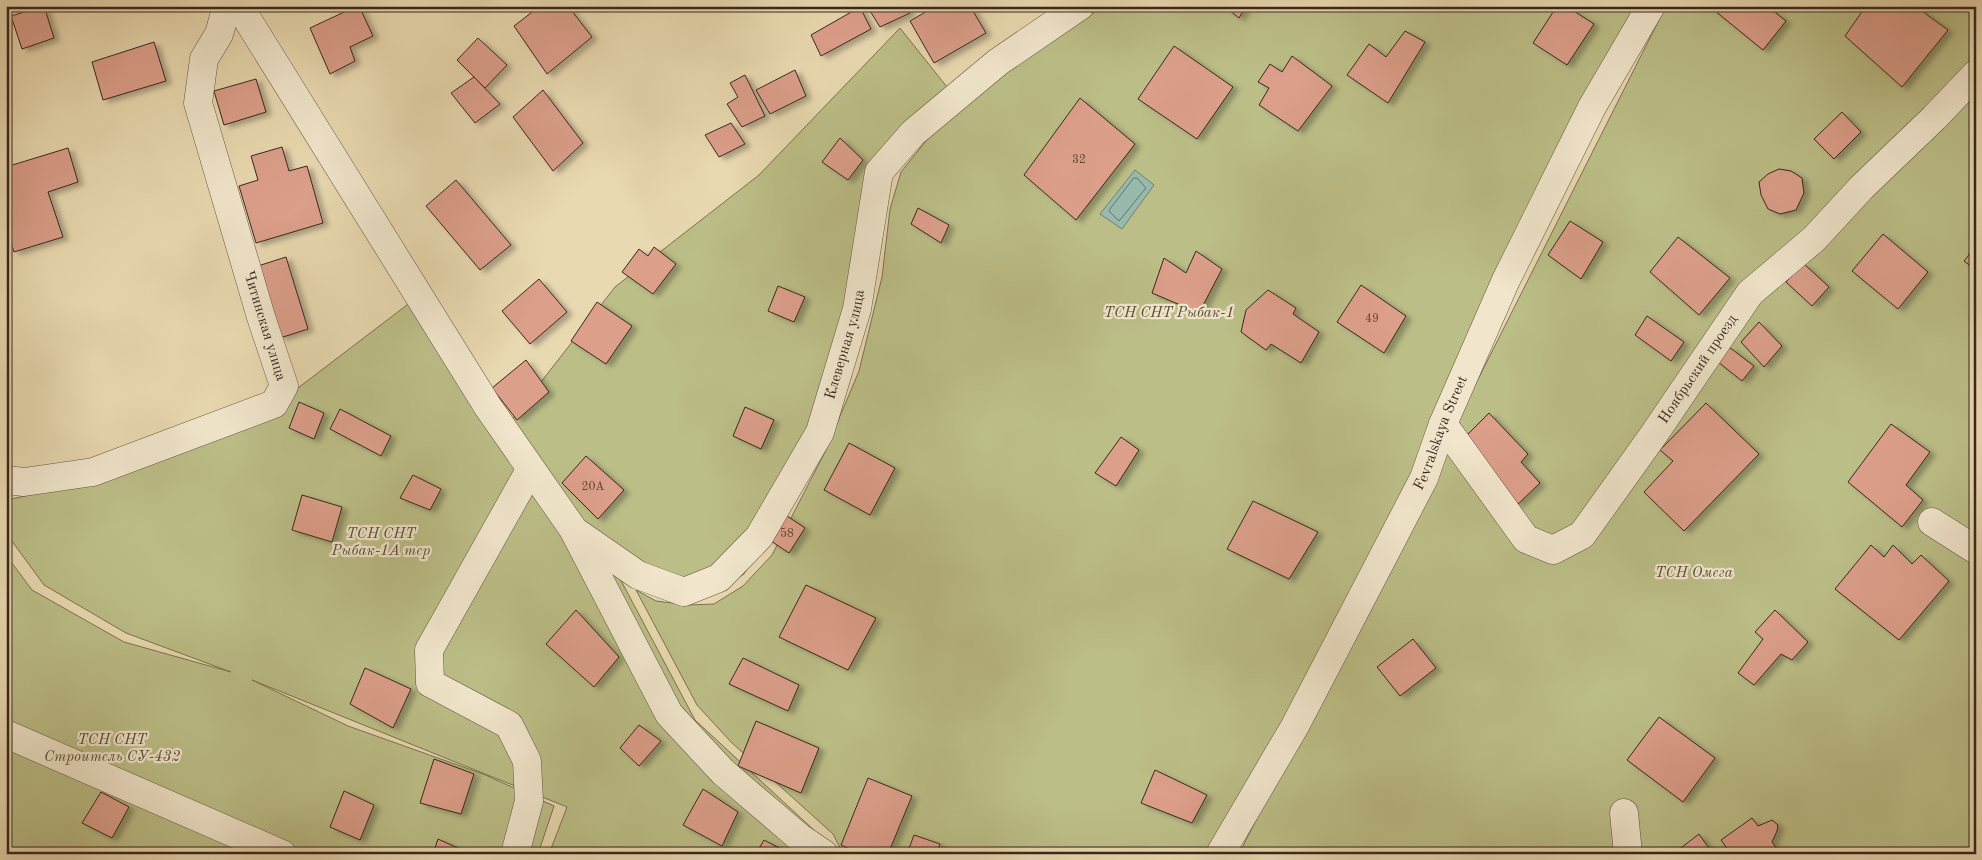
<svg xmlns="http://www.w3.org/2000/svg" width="1982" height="860" viewBox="0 0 1982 860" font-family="'Old Standard TT',serif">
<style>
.green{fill:#bcbe87;stroke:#7a7252}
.water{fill:#97baac;stroke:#717f73}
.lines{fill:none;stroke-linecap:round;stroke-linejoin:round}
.shore{stroke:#687065;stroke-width:1}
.building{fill:#dc9f8a;stroke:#38271e;filter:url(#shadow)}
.minor-casing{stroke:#645442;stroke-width:29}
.minor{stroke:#f1e6cc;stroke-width:28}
.labels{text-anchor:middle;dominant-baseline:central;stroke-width:4.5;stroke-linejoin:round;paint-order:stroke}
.number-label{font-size:12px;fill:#614539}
.park-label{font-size:15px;font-style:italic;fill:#594d38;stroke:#f1e6cc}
.street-label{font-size:15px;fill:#38271e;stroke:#f1e6cc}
</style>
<defs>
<filter id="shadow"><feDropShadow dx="5.5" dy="3" stdDeviation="2.5" flood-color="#0004"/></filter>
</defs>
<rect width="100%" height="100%" fill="#e9d9b0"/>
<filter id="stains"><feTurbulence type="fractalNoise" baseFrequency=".004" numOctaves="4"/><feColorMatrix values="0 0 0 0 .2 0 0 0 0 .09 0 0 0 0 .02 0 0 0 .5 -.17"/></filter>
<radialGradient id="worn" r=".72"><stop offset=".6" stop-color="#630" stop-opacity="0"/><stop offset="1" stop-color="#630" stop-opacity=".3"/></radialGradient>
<!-- green -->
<g class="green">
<polygon points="1104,6 1640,6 1370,560 1210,854 843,854 833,834 731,742 697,705 636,590 656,601 688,605 714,604 743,586 772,555 825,452 859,371 882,277 890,209 901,172 930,136 1015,64"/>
<polygon points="1666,6 1976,6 1976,854 1239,854"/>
<polygon points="900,28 951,92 884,185 798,485 744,574 709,596 617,573 695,720 829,844 830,854 549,854 567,807 252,680 348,726 483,774 554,806 538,854 6,854 6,555 32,590 124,642 231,672 126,633 44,585 6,533 6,500 30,495 298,388 424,292 509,423 615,287 759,175"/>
</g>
<!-- water -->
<polygon class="water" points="1135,170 1154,185 1122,229 1100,214"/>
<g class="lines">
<!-- shore -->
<polygon class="shore" points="1134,178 1137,178 1146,188 1119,221 1109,211"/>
</g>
<!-- building -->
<g class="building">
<polygon points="44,6 54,38 22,49 11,16"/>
<polygon points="357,6 359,6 373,36 350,47 355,61 330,74 310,28"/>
<polygon points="540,6 568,6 592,37 547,74 514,26"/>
<polygon points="867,6 907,6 910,13 880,27"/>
<polygon points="936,6 970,6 986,33 934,63 910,21"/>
<polygon points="1224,6 1246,6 1239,18"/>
<polygon points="1557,6 1566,6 1594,24 1567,65 1533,43"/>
<polygon points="1709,6 1767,6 1786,21 1763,50"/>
<polygon points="1866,6 1915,6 1948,30 1902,87 1845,36"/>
<polygon points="860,7 871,29 821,56 811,35"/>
<polygon points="1405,31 1425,42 1388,103 1347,75 1369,44 1386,57"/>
<polygon points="478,38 507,65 485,88 457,60"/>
<polygon points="154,42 166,81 103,100 92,62"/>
<polygon points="1174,46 1233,87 1197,139 1138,99"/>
<polygon points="1292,56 1332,86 1298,131 1259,105 1269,88 1258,82 1270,64 1282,72"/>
<polygon points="795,70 806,96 770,114 756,90"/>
<polygon points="745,75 765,116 742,127 727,104 738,97 730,83"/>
<polygon points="474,77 500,104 475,123 451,93"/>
<polygon points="256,79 266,112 224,125 214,91"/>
<polygon points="543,90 583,143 553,171 513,117"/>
<polygon points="1080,98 1135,144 1076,220 1024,175"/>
<polygon points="1842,112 1861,132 1834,159 1814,139"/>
<polygon points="731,123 745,144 719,157 705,135"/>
<polygon points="840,138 863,160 848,180 822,162"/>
<polygon points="282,147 289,171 307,166 323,223 256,243 239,186 258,180 251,156"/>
<polygon points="68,148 78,182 48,192 63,237 14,252 6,228 6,167"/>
<polygon points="1779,169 1791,171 1802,178 1804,193 1796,210 1780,214 1768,209 1761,195 1759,182 1768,174"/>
<polygon points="456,180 511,245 480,270 426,206"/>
<polygon points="918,208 949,225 941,243 911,224"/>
<polygon points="1570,221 1603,242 1581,279 1548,255"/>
<polygon points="1883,234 1928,272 1898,309 1852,271"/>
<polygon points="1678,237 1730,278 1699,315 1650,272"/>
<polygon points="1976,246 1976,270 1964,261"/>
<polygon points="654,247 676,264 653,294 622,272 639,249 648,256"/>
<polygon points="1196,251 1222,269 1199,313 1152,293 1164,258 1186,273"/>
<polygon points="286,257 308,329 280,338 258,266"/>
<polygon points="1803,263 1829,287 1812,306 1786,282"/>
<polygon points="539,279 567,312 530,344 502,311"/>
<polygon points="1361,285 1406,316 1384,353 1337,322"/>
<polygon points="778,286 805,297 794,322 768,311"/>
<polygon points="1268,290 1296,308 1293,314 1319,332 1301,363 1271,344 1266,350 1241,332 1246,310"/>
<polygon points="597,302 632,326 606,364 571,341"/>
<polygon points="1647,316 1684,342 1671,361 1635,335"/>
<polygon points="1759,322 1782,346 1764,367 1741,342"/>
<polygon points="1729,347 1754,366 1742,381 1718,362"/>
<polygon points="526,360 549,392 517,420 492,388"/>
<polygon points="299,402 324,413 314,439 289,428"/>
<polygon points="1706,403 1759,454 1684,531 1644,492 1673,461 1660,450"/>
<polygon points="745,407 774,420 761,449 733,436"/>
<polygon points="340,409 391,436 381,456 330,429"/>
<polygon points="1489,413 1528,454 1521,462 1540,483 1517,505 1461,441"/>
<polygon points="1891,424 1930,452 1906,485 1923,500 1902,527 1848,482"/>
<polygon points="1121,437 1139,450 1116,486 1095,473"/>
<polygon points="849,443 895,468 870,515 824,490"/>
<polygon points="586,456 624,490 598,519 562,483"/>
<polygon points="413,475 441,489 430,510 400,498"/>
<polygon points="302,495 342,507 332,542 292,530"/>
<polygon points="1253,501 1318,532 1289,579 1227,549"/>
<polygon points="784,514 805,528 789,553 768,539"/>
<polygon points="1871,545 1884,557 1893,545 1912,564 1921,555 1949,581 1899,640 1835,589"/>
<polygon points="806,585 876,618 848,670 779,637"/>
<polygon points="576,610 619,657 594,687 546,644"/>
<polygon points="1775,610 1808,642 1792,660 1781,654 1754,685 1738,673 1763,639 1755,632"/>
<polygon points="1413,639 1436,668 1400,696 1377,667"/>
<polygon points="743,658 799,685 788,711 729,684"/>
<polygon points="365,668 411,689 393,728 350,704"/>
<polygon points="1659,717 1715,758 1683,802 1627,760"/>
<polygon points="756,721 819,748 801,793 738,766"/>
<polygon points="639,725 661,741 639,766 620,748"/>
<polygon points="434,759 474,774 461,814 420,803"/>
<polygon points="1155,770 1207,795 1192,823 1141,803"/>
<polygon points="868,778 912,796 888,854 861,854 841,845"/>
<polygon points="703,789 738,812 722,846 683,825"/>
<polygon points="344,791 374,805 360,840 330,827"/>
<polygon points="101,792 129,807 112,838 82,823"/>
<polygon points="1752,818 1758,826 1772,820 1778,825 1777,831 1772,842 1777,849 1770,854 1731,854 1721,840"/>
<polygon points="1699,834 1713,854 1673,854"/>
<polygon points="914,835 940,844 936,854 907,854"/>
<polygon points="438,839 471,854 433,854"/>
<polygon points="764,840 785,851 783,854 756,854"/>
</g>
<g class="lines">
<defs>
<g id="minor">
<polyline points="239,6 488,407 573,529 669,714 723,772 799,837 824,854"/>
<path id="s1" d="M1443,424l83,115 27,11 29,-15 70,-98 98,-144 64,-54 48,-52 72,-69 42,-44"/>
<polyline points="6,480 24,482 93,472 274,404 284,386 261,317 198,103 204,59 219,34 227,6"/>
<polyline points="1932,522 1976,550"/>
<path id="s2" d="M576,532l62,43 46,17 35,-14 40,-41 61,-105 37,-123 22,-137 34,-39 85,-71 82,-56"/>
<polyline points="6,734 282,854"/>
<polyline points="1624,813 1628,854"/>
<polyline points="515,854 529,801 527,761 509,725 430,683 429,650 530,470"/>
<path id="s3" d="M1220,854l75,-128 129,-248 19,-54 63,-144 86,-173 59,-101"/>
</g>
</defs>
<!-- minor casing -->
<use href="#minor" class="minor-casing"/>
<!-- minor -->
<use href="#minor" class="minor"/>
</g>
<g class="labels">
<!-- number labels -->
<g class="number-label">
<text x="1079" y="160">32</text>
<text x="1372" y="319">49</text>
<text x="593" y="487">20А</text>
<text x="787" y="534">58</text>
</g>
<!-- park labels -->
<g class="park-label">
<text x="1169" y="313">ТСН СНТ Рыбак-1</text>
<text x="381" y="534">ТСН СНТ<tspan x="381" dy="17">Рыбак-1А тер</tspan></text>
<text x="1694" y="573">ТСН Омега</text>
<text x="112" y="740">ТСН СНТ<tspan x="112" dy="17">Строитель СУ-432</tspan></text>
</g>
<!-- street labels -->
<g class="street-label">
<text transform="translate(264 326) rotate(73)">Читинская улица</text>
<text stroke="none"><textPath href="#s2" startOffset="432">Клеверная улица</textPath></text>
<text stroke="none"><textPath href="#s1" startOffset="406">Ноябрьский проезд</textPath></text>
<text stroke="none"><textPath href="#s3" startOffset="476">Fevralskaya Street</textPath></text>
</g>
</g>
<!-- margin -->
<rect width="1982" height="860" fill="none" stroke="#e9d9b0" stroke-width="25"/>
<rect x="8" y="8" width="1967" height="845" fill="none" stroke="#38271e" stroke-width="2.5"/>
<rect x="12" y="12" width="1957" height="835" fill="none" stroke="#38271e"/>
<rect width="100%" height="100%" filter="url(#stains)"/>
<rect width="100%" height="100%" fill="url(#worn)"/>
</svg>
